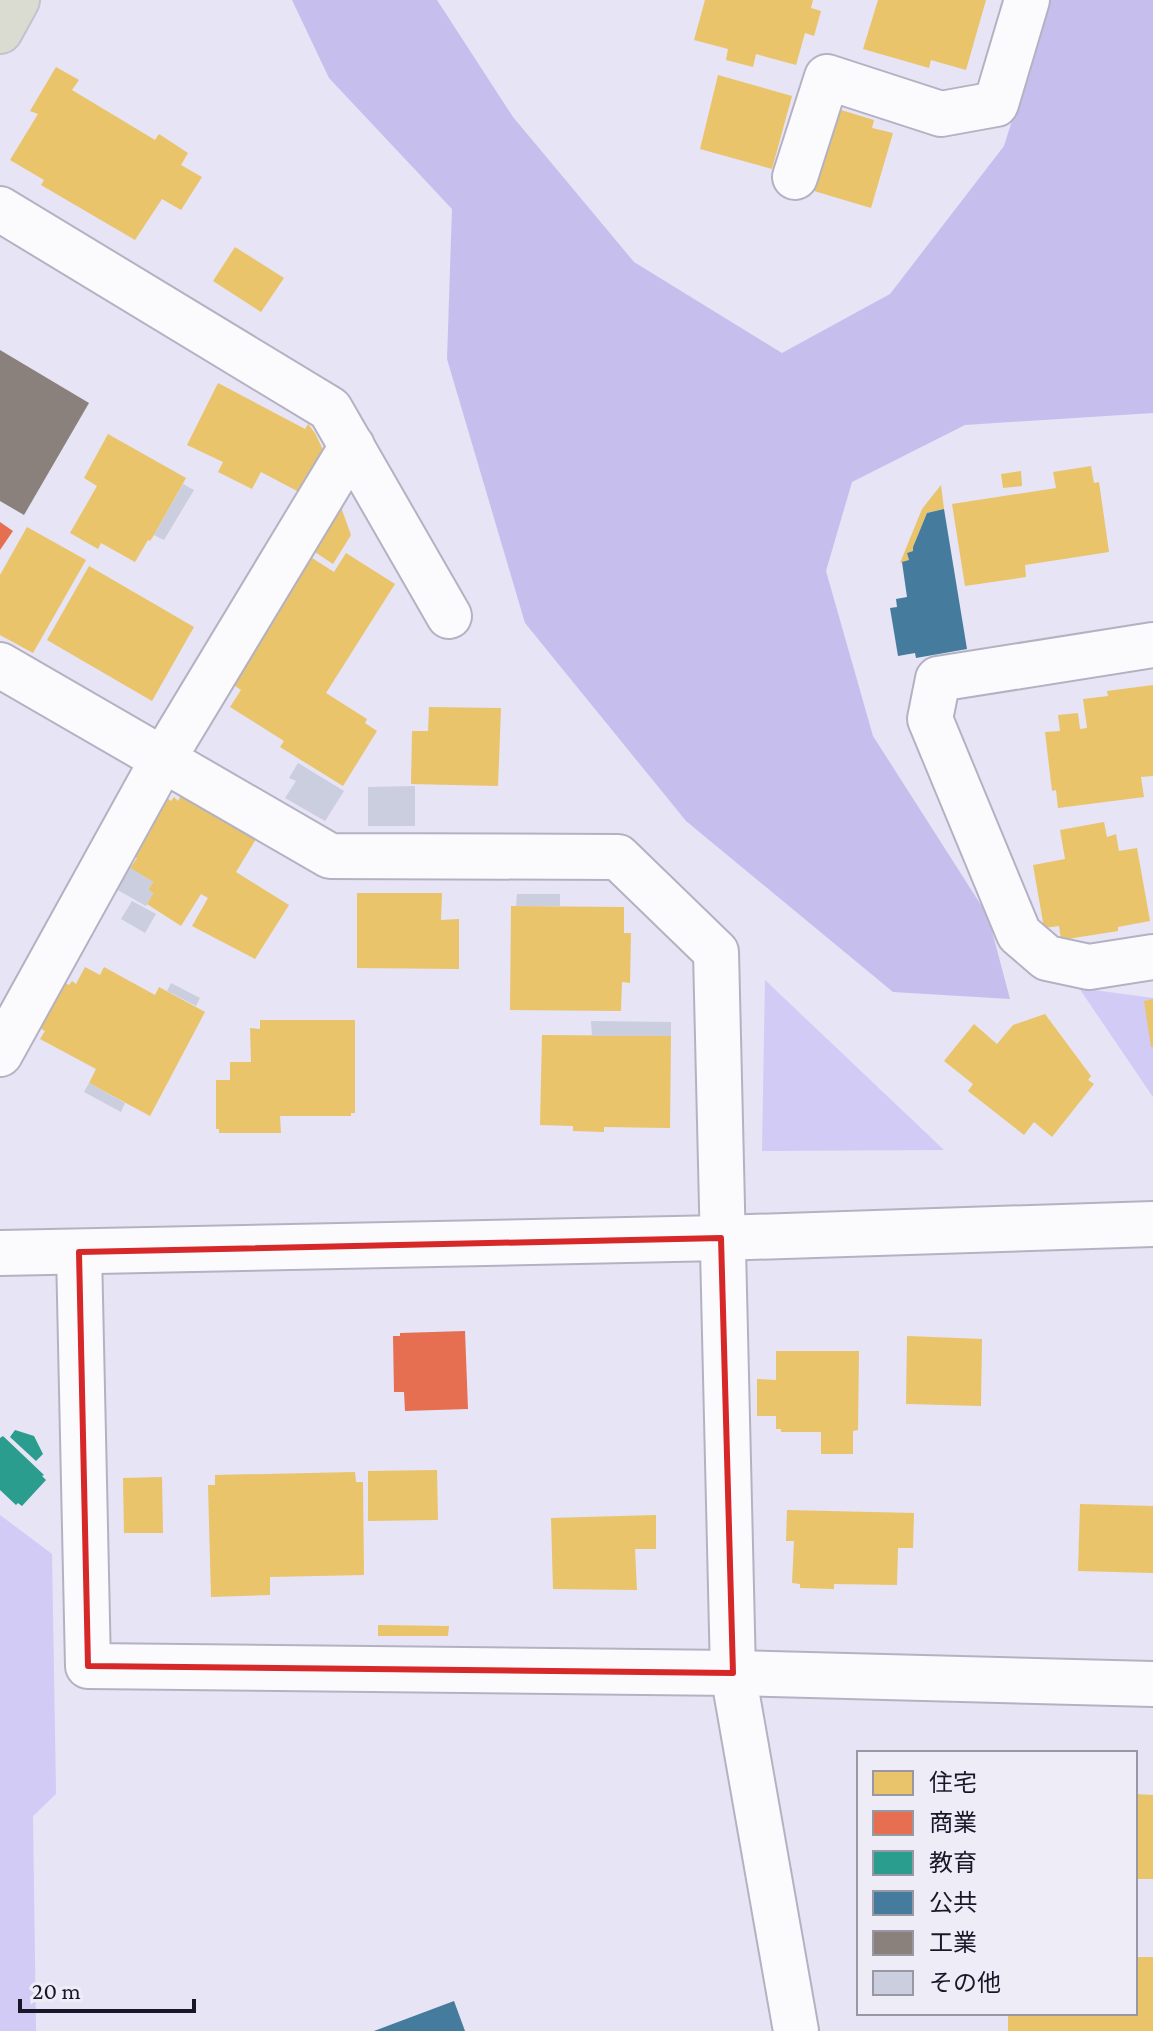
<svg xmlns="http://www.w3.org/2000/svg" width="1153" height="2031" viewBox="0 0 1153 2031" font-family="'Crimson Pro','Noto Sans JP',serif">
<style>
.green{fill:#d1cbf6}
.forest{fill:#c6bfee}
.homes{fill:#e9c46a}
.shops{fill:#e76f51}
.schools{fill:#2a9d8f}
.public{fill:#457b9d}
.industry{fill:#8a817c}
.building{fill:#cbcedf}
.lines{fill:none;stroke-linecap:round;stroke-linejoin:round}
.minor-casing{stroke:#b4b2c2;stroke-width:48}
.highway-casing{stroke:#c4c2cc;stroke-width:48}
.minor{stroke:#fbfbfe;stroke-width:44}
.highway{stroke:#dadbd1;stroke-width:44}
.marked{fill:none;stroke:#d62828;stroke-width:6;stroke-linejoin:round}
</style>
<rect width="100%" height="100%" fill="#e6e4f5"/>
<!-- green -->
<g class="green">
<polygon points="765,980 944,1150 762,1151"/>
<polygon points="1079,988 1153,998 1153,1097"/>
<polygon points="0,1515 52,1554 56,1794 33,1816 36,2031 0,2031"/>
</g>
<!-- forest -->
<polygon class="forest" points="292,0 437,0 513,117 634,262 782,353 890,294 1004,146 1050,0 1153,0 1153,413 965,425 852,482 826,571 873,736 988,916 1010,999 893,992 686,821 525,623 447,359 452,209 329,78"/>
<!-- homes -->
<g class="homes">
<polygon points="705,0 813,0 811,8 821,11 814,36 805,33 796,65 756,54 753,67 726,60 728,49 694,40"/>
<polygon points="878,0 986,0 966,70 931,60 929,68 863,49"/>
<polygon points="56,67 79,80 72,90 155,140 159,134 188,153 181,165 202,177 181,210 162,199 135,240 41,185 44,180 10,160 38,114 30,111"/>
<polygon points="718,75 792,96 772,169 700,149"/>
<polygon points="838,109 874,120 872,128 893,133 871,208 814,191"/>
<polygon points="235,247 284,278 261,312 213,281"/>
<polygon points="218,383 305,429 308,424 315,433 325,454 299,492 261,472 252,489 218,472 223,462 187,445"/>
<polygon points="108,434 186,478 154,535 150,541 148,540 135,562 101,543 98,549 70,533 97,486 84,478"/>
<polygon points="1091,466 1094,483 1099,482 1109,552 1025,565 1026,577 965,586 952,504 1056,488 1053,472"/>
<polygon points="1021,471 1022,486 1003,488 1001,474"/>
<polygon points="941,485 944,509 927,513 913,547 913,551 907,553 909,560 900,563 922,509"/>
<polygon points="338,499 351,535 333,564 306,546"/>
<polygon points="27,527 86,560 33,653 0,635 0,575"/>
<polygon points="346,553 395,584 326,693 367,719 365,723 377,731 343,786 280,747 284,741 230,707 241,690 232,684 309,556 334,572"/>
<polygon points="89,566 194,627 152,701 47,640"/>
<polygon points="1153,685 1153,776 1141,777 1144,797 1058,808 1056,790 1052,791 1045,732 1060,731 1058,715 1078,713 1080,729 1087,728 1083,699 1108,696 1107,691"/>
<polygon points="429,707 501,708 498,786 411,784 412,731 428,731"/>
<polygon points="182,793 256,839 236,872 289,905 255,959 192,926 208,898 201,894 181,926 147,904 153,893 148,890 153,882 130,868 137,858 130,854 166,797 171,801 174,797 178,801"/>
<polygon points="1104,822 1107,837 1116,834 1119,851 1137,848 1150,921 1118,927 1118,931 1061,940 1059,926 1044,928 1033,865 1065,859 1060,830"/>
<polygon points="357,893 442,893 441,920 459,919 459,969 357,968"/>
<polygon points="511,906 624,907 624,933 631,933 630,983 622,982 621,1011 510,1010"/>
<polygon points="85,967 100,975 104,967 155,995 159,987 205,1012 150,1116 89,1083 96,1069 40,1039 45,1031 33,1024 59,979 69,985 72,981 76,984"/>
<polygon points="1153,999 1153,1047 1151,1047 1144,1001"/>
<polygon points="1045,1014 1091,1076 1088,1080 1094,1084 1052,1137 1034,1122 1024,1135 968,1091 973,1084 944,1061 974,1024 997,1044 1013,1025"/>
<polygon points="260,1020 355,1020 355,1113 351,1113 351,1116 280,1116 281,1133 219,1133 219,1129 216,1129 216,1080 230,1080 230,1062 251,1062 250,1028 260,1029"/>
<polygon points="542,1035 671,1036 670,1128 604,1127 604,1132 573,1131 573,1126 540,1125"/>
<polygon points="907,1336 982,1339 981,1406 906,1404"/>
<polygon points="776,1351 859,1351 858,1430 853,1431 853,1454 821,1454 821,1432 781,1432 781,1429 776,1429 776,1416 757,1416 757,1379 776,1380"/>
<polygon points="437,1470 438,1520 368,1521 368,1471"/>
<polygon points="355,1472 356,1482 363,1482 364,1575 270,1577 270,1595 211,1597 208,1485 215,1485 215,1475"/>
<polygon points="162,1477 163,1533 124,1533 123,1478"/>
<polygon points="1080,1504 1153,1506 1153,1573 1078,1571"/>
<polygon points="787,1510 914,1513 913,1548 898,1548 897,1585 834,1584 834,1589 800,1588 800,1584 792,1583 794,1541 786,1541"/>
<polygon points="656,1515 656,1549 635,1549 637,1590 553,1589 551,1518"/>
<polygon points="378,1625 449,1626 448,1636 378,1636"/>
<polygon points="1135,1794 1153,1795 1153,1879 1135,1879"/>
<polygon points="1135,1957 1153,1957 1153,2031 1008,2031 1008,2013 1135,2013"/>
</g>
<!-- shops -->
<g class="shops">
<polygon points="0,522 13,531 0,550"/>
<polygon points="465,1331 468,1409 405,1411 404,1392 394,1392 393,1336 400,1336 400,1333"/>
</g>
<!-- schools -->
<g class="schools">
<polygon points="15,1430 34,1436 43,1454 36,1461 10,1437"/>
<polygon points="3,1436 44,1475 42,1476 46,1480 22,1506 18,1503 16,1505 0,1490 0,1438"/>
</g>
<!-- public -->
<g class="public">
<polygon points="944,509 967,649 916,658 915,653 898,656 890,608 897,607 896,599 907,597 902,562 909,560 907,553 913,551 913,547 927,513"/>
<polygon points="454,2001 465,2031 374,2031"/>
</g>
<!-- industry -->
<polygon class="industry" points="0,350 89,403 24,515 0,501"/>
<!-- building -->
<g class="building">
<polygon points="183,484 194,490 164,540 154,535"/>
<polygon points="298,763 344,791 325,821 285,798 296,781 289,778"/>
<polygon points="415,786 415,826 368,826 368,787"/>
<polygon points="126,865 153,882 148,890 153,893 146,906 114,888"/>
<polygon points="517,894 560,894 560,906 516,906"/>
<polygon points="132,901 156,914 145,933 121,919"/>
<polygon points="171,983 200,998 196,1006 167,991"/>
<polygon points="591,1021 671,1022 671,1036 592,1036"/>
<polygon points="89,1083 125,1103 121,1112 84,1092"/>
</g>
<g class="lines">
<defs>
<g id="minor">
<polyline points="795,177 827,77 941,114 996,104 1027,0"/>
<polyline points="0,209 330,409 449,616"/>
<polyline points="1153,645 938,679 930,719 1019,934 1047,958 1089,967 1153,957"/>
<polyline points="0,665 330,856 618,857 716,952 733,1673 796,2031"/>
<polyline points="0,1054 163,759 352,446"/>
<polyline points="79,1252 88,1666 733,1673 1153,1684"/>
<polyline points="0,1253 721,1238 1153,1224"/>
</g>
<polyline id="highway" points="0,31 17,0"/>
</defs>
<!-- minor casing -->
<use href="#minor" class="minor-casing"/>
<!-- highway casing -->
<use href="#highway" class="highway-casing"/>
<!-- minor -->
<use href="#minor" class="minor"/>
<!-- highway -->
<use href="#highway" class="highway"/>
</g>
<!-- marked area -->
<path class="marked" d="M721,1238l12,435 -645,-7 -9,-414z"/>
<!-- legend -->
<rect x="857" y="1751" width="280" height="264" fill="#eeedf7" stroke="#9997a4" stroke-width="2"/>
<rect x="873" y="1771" width="40" height="24" fill="#e9c46a" stroke="#9997a4" stroke-width="2"/>
<text x="929" y="1791" font-size="24" fill="#191628">住宅</text>
<rect x="873" y="1811" width="40" height="24" fill="#e76f51" stroke="#9997a4" stroke-width="2"/>
<text x="929" y="1831" font-size="24" fill="#191628">商業</text>
<rect x="873" y="1851" width="40" height="24" fill="#2a9d8f" stroke="#9997a4" stroke-width="2"/>
<text x="929" y="1871" font-size="24" fill="#191628">教育</text>
<rect x="873" y="1891" width="40" height="24" fill="#457b9d" stroke="#9997a4" stroke-width="2"/>
<text x="929" y="1911" font-size="24" fill="#191628">公共</text>
<rect x="873" y="1931" width="40" height="24" fill="#8a817c" stroke="#9997a4" stroke-width="2"/>
<text x="929" y="1951" font-size="24" fill="#191628">工業</text>
<rect x="873" y="1971" width="40" height="24" fill="#cbcedf" stroke="#9997a4" stroke-width="2"/>
<text x="929" y="1991" font-size="24" fill="#191628">その他</text>
<!-- scale -->
<path d="M20 1999v12h174v-12" fill="none" stroke="#191628" stroke-width="4"/>
<text x="32" y="1999" font-size="24" fill="#191628" stroke="#eeedf7" stroke-width="6" paint-order="stroke">20 m</text>
</svg>
